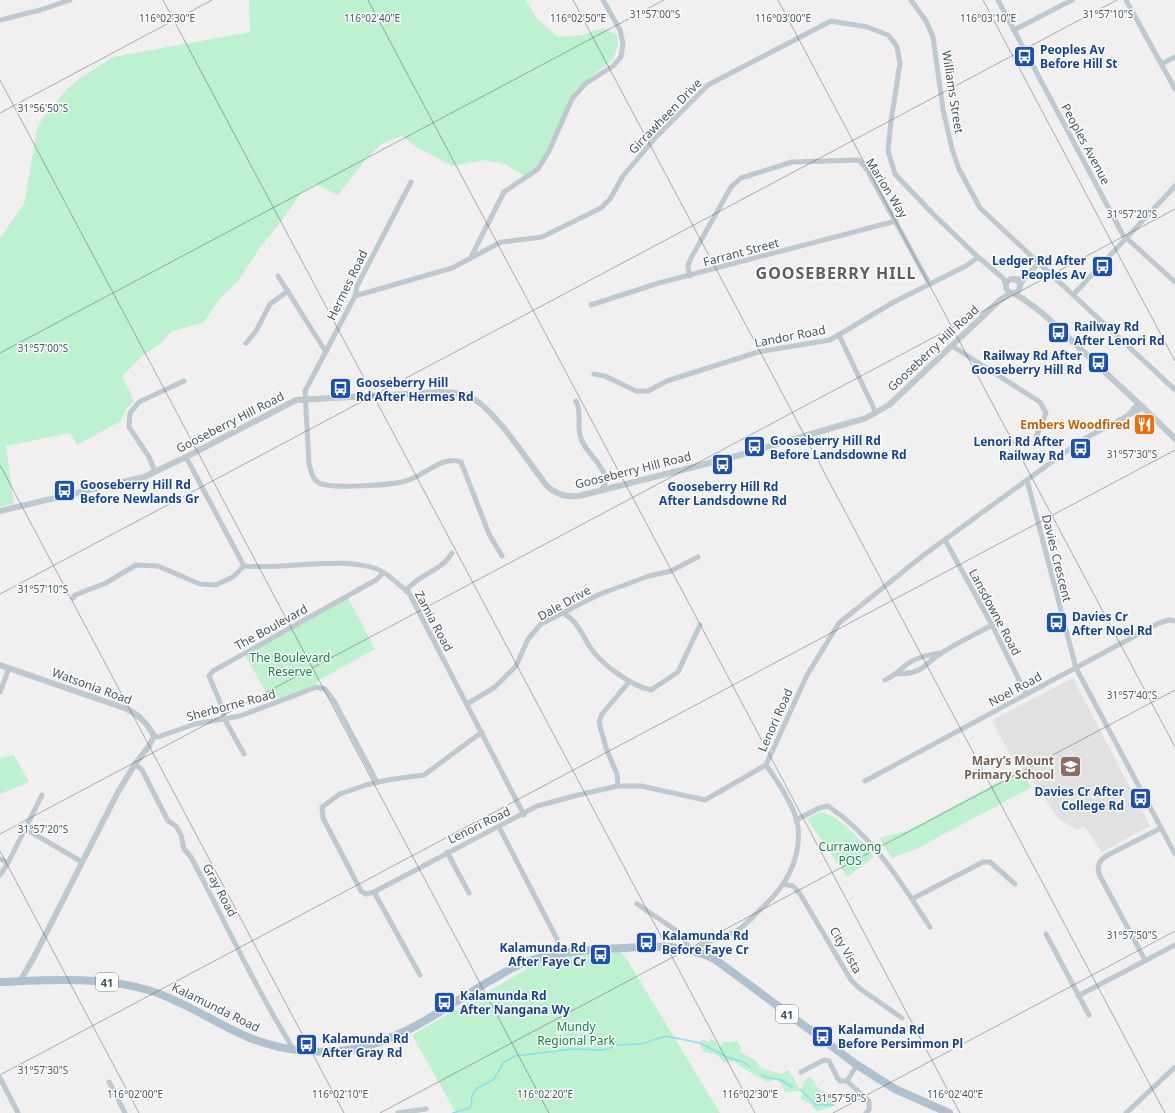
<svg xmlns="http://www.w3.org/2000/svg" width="1175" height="1113" viewBox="0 0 1175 1113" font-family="'Noto Sans',sans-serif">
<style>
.education{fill:#e3e0e2}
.green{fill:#bdf1cf}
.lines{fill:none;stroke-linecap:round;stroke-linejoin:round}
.stream{stroke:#89deef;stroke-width:1.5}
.minor{stroke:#bdc8cf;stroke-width:5}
.tertiary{stroke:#bdc8cf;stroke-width:6}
.primary{stroke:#afc0cf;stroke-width:8}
.ticks{fill:none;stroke:#47545e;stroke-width:1;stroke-opacity:0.45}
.labels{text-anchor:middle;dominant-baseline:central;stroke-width:3;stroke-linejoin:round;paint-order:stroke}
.shield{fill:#fff;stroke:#7e878e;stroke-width:1}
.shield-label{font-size:11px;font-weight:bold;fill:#47545e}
.transit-label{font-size:12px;font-weight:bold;fill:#164399;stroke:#fff;text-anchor:start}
.street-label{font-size:12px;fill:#47545e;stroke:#fff}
.food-label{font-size:12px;font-weight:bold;fill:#c56008;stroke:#fff;text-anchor:end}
.park-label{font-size:12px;fill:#148246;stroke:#fff}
.education-label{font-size:12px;font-weight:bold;fill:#785e54;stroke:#fff;text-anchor:end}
.district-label{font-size:16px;font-weight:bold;letter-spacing:1px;fill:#5c6065;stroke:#fff}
.ticks-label{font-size:10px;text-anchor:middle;fill:#47545e;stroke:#fff;stroke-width:3;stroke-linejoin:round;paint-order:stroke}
</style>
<rect width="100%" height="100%" fill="#f2eff0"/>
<!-- education -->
<polygon class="education" points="1073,678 1150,826 1102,852 1084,826 1077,830 1059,819 1031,779 1010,754 992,720"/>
<!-- green -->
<g class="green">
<polygon points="249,0 526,0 537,19 558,37 582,35 603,28 617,35 618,45 613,59 575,90 552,142 536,168 524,176 505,164 484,160 452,166 415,146 402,136 381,144 365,160 338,195 315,184 301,193 277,227 261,246 239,280 219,300 203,323 172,331 161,343 141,357 122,376 134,401 126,409 121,421 77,445 70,433 6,446 14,503 0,507 0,238 24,204 37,129 42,119 67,89 80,78 113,57 250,32"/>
<polygon points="347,596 375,649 319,680 312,690 273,705 244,653"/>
<polygon points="14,755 29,782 0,794 0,758"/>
<polygon points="1019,771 1032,787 916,849 892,858 879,838 907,831"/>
<path d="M820,812c18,2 43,30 54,45l-27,20 -40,-58z"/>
<polygon points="617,948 626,958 720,1113 456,1113 412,1035 527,969 525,963"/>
<path d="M711,1039l5,3 2,5 6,-5 13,-1 4,7 -1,4 15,8 6,8 20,6 7,-4c6,7 8,13 12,21l-15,1 -4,-8 -5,-5 -9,3c-7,-5 -31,-17 -33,-21 -15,1 -8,2 -18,-7l-12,-2 -4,-7v-4l4,-1 5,2z"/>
<path d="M808,1077c11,4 3,14 25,17l-1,13 -16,4 -5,-7 -10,-5 1,-14z"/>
</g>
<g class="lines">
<!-- stream -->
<g class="stream">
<polyline points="761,1074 765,1077 781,1080 792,1087"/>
<polyline points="800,1089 816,1105 834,1105"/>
<polyline points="453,1113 469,1108 471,1106 472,1096 476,1089 494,1079 504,1062 515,1056 573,1049 604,1050 617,1045 641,1044 666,1036 700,1043 727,1057 743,1062 750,1067"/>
</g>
<!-- minor -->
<g class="minor">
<polyline points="911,0 926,21 933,37 943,109 952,149 959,169 980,208 1175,390"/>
<polyline points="998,0 1123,235 1175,282"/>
<polyline points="1126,0 1175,89"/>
<polyline points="0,20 40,10 70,0"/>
<polyline points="1014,30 1072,0"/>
<polyline points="1161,64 1175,57"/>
<path d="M411,182l-54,104 -2,10 -50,95 4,73c2,7 3,15 10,19 12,6 69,2 83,-1 20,-3 40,-28 59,-20l28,72 13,22"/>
<polyline points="470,259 504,192 538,169 549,151 572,99 585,84 613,66 621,57 623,44 620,30 603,0"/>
<polyline points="278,276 326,352"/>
<polyline points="690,276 688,266 691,258 731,187 741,178 792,162 859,160 867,170 929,283"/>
<polyline points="1015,280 1025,277"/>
<polyline points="1020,286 1025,277 1038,264"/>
<polyline points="1073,295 1175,186"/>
<polyline points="355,296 452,268 501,242 542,237 601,208 610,199 623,176 656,137 708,85 831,21 867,27 888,35 893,41 897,47 900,63 891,121 888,151 895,174 933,214 978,257 1003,278 1006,285"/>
<polyline points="591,305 659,283 896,221"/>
<polyline points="839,335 876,413"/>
<polyline points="246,343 256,331 270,304 288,291"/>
<polyline points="952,346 1040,402 1046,413 1036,437"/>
<polyline points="594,374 605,376 636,391 648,391 667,381 758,352 830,340 892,303 966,266 978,257"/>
<path d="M576,401c6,11 1,22 4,34 3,16 22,27 27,45l-6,11"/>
<polyline points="1128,415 1138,403"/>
<path d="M186,457l58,109c40,4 96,-10 133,3 11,4 23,17 32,24l115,222"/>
<polyline points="155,472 149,457 129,427 130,413 139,402 184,381"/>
<polyline points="1027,480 1076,668 1175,854"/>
<polyline points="945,540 992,625 1026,694"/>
<path d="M406,591c12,-17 35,-19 46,-38"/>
<polyline points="73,598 75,595 106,583 136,565 158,566 200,584 216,585 233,577 244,566"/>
<path d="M564,614c12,5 19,22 26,33 11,17 41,39 61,43l27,-18 22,-47"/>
<path d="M897,674c30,-1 25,-10 46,-22 16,-10 33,-18 49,-27"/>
<path d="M885,680c11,-5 13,-9 21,-15 10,-8 23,-10 34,-12"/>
<polyline points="0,692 9,668"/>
<polyline points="467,704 495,687 516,666 528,639 541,624 600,594 649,576 671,571 698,557"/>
<polyline points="154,736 158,737 195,724 240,716 317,687 325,689 334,701 377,782"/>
<polyline points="244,754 224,718 222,707 209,676 213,671 376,580 383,573"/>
<path d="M135,764l7,6 26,51 8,5 5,9 3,14 7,8c34,64 64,131 103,193"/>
<polyline points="865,781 1159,623 1169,620 1175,621"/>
<polyline points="618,786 617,774 606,748 599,722 602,714 629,682"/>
<path d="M796,820l23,-12 9,-2c46,31 72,75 102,121"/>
<polyline points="499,827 557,939 561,953"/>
<polyline points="24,828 82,862"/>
<polyline points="447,852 469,893"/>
<polyline points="0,859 8,863"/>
<polyline points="0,875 8,863 42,795"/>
<polyline points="783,884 793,886 800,894 851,980 859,988 902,1018"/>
<polyline points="374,892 537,806 578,795 618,786 641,786 705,800 766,765 807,675 839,623 925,554 1082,440 1144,407"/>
<polyline points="912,899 983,862 990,862 1015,884"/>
<polyline points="637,904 677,931 691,949"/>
<polyline points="1046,934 1089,1015"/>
<path d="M695,950c12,-10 27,-12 41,-19 11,-6 20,-18 29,-26 23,-22 36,-47 33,-78 -2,-18 -22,-48 -32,-62"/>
<path d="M1145,960l-45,-84c-4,-9 -1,-16 8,-21l53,-27"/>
<polyline points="420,975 374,892 366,894 361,891 323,818 322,807 340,794 366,785 387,780 424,775 482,732"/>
<polyline points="1078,996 1175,945"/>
<polyline points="801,1072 824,1060 829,1061 838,1079 840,1081 847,1081 869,1101 869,1110 866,1113"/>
<polyline points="0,1078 18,1113"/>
<polyline points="847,1081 857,1065"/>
<polyline points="109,1082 125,1113"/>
<polyline points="398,1113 426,1109"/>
<polyline points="1126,1113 1175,1067"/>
</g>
<!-- tertiary -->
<g class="tertiary">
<circle cx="1013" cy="286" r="7"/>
<path d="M1013,293c28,15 51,41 75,63 29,28 59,54 87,83"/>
<path d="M0,511l144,-34 42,-20 110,-57 146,-8c11,0 21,1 30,6 24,13 57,65 75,88 10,9 19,11 32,10l154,-39 133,-39 23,-13 111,-105 11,-7"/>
<path d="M0,665l127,44c13,7 20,14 27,27l-5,10 -14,18 -17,28 -85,167 -13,22"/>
</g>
<!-- primary -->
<path class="primary" d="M0,982c50,-2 102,-6 151,9 35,11 65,33 99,47 32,13 70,17 104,11 48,-9 91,-41 132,-66 13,-7 26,-16 40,-21 31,-11 65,-12 97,-14 34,-2 62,-4 93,12l141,105 38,24 54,24"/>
</g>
<!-- ticks -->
<path class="ticks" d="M163,0l592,1113M368,0l592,1113M573,0l592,1113M778,0l397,747M983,0l192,361M0,80l549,1033M0,113l212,-113M0,353l664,-353M0,465l344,648M0,594l1117,-594M0,834l1175,-625M0,851l139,262M0,1075l1175,-625M380,1113l795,-423M833,1113l342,-182"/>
<!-- icons -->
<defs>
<symbol id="bus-square" viewBox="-11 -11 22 22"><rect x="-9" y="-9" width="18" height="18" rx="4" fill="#1a4fb4" stroke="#fff"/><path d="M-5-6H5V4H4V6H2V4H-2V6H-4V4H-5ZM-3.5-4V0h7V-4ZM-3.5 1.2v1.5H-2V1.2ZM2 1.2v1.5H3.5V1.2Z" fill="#fff"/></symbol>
<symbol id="restaurant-square" viewBox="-11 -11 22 22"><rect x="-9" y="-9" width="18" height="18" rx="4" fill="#e8710a" stroke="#fff"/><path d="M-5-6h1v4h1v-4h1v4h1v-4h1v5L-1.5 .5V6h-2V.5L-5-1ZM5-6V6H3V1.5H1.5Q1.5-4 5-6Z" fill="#fff"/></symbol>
<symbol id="school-square" viewBox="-11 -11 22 22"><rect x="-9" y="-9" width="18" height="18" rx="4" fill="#8d6e63" stroke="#fff"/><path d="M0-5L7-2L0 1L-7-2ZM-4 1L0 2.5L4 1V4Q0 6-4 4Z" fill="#fff"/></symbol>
</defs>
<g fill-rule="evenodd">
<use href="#bus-square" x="1012" y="44" width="25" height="25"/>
<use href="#bus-square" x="1090" y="254" width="25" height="25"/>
<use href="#bus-square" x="1046" y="320" width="25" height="25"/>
<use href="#bus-square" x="1086" y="350" width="25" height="25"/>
<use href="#bus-square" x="328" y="376" width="25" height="25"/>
<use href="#restaurant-square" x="1132" y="412" width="25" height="25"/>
<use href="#bus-square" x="742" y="434" width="25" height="25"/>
<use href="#bus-square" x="1068" y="436" width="25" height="25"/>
<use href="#bus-square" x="710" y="452" width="25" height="25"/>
<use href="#bus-square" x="52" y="478" width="25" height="25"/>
<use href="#bus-square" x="1044" y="610" width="25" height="25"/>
<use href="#school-square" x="1058" y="754" width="25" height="25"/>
<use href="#bus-square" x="1128" y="786" width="25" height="25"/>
<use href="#bus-square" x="634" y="930" width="25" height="25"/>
<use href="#bus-square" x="588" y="942" width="25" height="25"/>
<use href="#bus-square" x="432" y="990" width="25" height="25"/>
<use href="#bus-square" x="810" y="1024" width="25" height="25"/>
<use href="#bus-square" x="294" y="1032" width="25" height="25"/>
</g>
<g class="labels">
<!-- shield labels -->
<g class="shield">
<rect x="96" y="973" width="22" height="18" rx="3"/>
<rect x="776" y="1005" width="22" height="18" rx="3"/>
</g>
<g class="shield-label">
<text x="107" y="982">41</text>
<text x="787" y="1014">41</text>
</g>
<!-- transit labels -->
<g class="transit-label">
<text x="1040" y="49">Peoples Av<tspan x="1040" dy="14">Before Hill St</tspan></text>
<text x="1086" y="260" text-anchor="end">Ledger Rd After<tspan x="1086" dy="14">Peoples Av</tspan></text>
<text x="1074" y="326">Railway Rd<tspan x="1074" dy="14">After Lenori Rd</tspan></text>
<text x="1082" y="355" text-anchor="end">Railway Rd After<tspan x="1082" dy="14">Gooseberry Hill Rd</tspan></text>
<text x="356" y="382">Gooseberry Hill<tspan x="356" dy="14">Rd After Hermes Rd</tspan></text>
<text x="770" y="440">Gooseberry Hill Rd<tspan x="770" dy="14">Before Landsdowne Rd</tspan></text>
<text x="1064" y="441" text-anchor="end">Lenori Rd After<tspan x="1064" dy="14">Railway Rd</tspan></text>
<text x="80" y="484">Gooseberry Hill Rd<tspan x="80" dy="14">Before Newlands Gr</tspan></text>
<text x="723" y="486" text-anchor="middle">Gooseberry Hill Rd<tspan x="723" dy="14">After Landsdowne Rd</tspan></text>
<text x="1072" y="616">Davies Cr<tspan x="1072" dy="14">After Noel Rd</tspan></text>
<text x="1124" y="791" text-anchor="end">Davies Cr After<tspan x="1124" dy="14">College Rd</tspan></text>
<text x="662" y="935">Kalamunda Rd<tspan x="662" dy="14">Before Faye Cr</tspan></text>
<text x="586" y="947" text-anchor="end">Kalamunda Rd<tspan x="586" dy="14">After Faye Cr</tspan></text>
<text x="460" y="995">Kalamunda Rd<tspan x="460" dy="14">After Nangana Wy</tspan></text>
<text x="838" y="1029">Kalamunda Rd<tspan x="838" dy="14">Before Persimmon Pl</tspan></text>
<text x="322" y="1038">Kalamunda Rd<tspan x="322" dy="14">After Gray Rd</tspan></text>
</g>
<!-- street labels -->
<g class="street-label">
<text transform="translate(953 92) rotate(81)">Williams Street</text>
<text transform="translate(665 116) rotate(-46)">Girrawheen Drive</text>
<text transform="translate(1086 144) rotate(62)">Peoples Avenue</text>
<text transform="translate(887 188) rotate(58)">Marion Way</text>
<text transform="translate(741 252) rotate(-15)">Farrant Street</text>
<text transform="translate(347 285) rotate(-64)">Hermes Road</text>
<text transform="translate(790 336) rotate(-11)">Landor Road</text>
<text transform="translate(933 348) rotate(-43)">Gooseberry Hill Road</text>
<text transform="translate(230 422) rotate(-27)">Gooseberry Hill Road</text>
<text transform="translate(633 470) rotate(-14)">Gooseberry Hill Road</text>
<text transform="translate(1057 558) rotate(76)">Davies Crescent</text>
<text transform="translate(564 603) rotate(-29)">Dale Drive</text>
<text transform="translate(995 612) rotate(62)">Lansdowne Road</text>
<text transform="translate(434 621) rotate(62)">Zamia Road</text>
<text transform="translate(271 627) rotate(-29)">The Boulevard</text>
<text transform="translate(92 686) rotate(20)">Watsonia Road</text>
<text transform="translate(1015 689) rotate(-28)">Noel Road</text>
<text transform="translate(231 705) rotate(-15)">Sherborne Road</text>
<text transform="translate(775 720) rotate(-66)">Lenori Road</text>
<text transform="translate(479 825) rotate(-26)">Lenori Road</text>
<text transform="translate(220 890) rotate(62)">Gray Road</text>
<text transform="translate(846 950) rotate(60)">City Vista</text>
<text transform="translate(216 1007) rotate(26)">Kalamunda Road</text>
</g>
<!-- food labels -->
<g class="food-label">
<text x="1130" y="424">Embers Woodfired</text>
</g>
<!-- park labels -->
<g class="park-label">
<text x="290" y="657">The Boulevard<tspan x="290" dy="14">Reserve</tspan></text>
<text x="850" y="846">Currawong<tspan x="850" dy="14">POS</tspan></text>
<text x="576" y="1026">Mundy<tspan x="576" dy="14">Regional Park</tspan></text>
</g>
<!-- education labels -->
<g class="education-label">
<text x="1054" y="760">Mary’s Mount<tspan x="1054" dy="14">Primary School</tspan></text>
</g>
<!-- district labels -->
<g class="district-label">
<text x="836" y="273">GOOSEBERRY HILL</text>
</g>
</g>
<g class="ticks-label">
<text x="655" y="18">31°57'00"S</text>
<text x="1108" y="18">31°57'10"S</text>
<text x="167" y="22">116°02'30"E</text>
<text x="372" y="22">116°02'40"E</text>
<text x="578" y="22">116°02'50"E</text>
<text x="783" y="22">116°03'00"E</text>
<text x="988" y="22">116°03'10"E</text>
<text x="43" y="112">31°56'50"S</text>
<text x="1132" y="218">31°57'20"S</text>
<text x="43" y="352">31°57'00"S</text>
<text x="1132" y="458">31°57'30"S</text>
<text x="43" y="593">31°57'10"S</text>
<text x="1132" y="699">31°57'40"S</text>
<text x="43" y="833">31°57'20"S</text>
<text x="1132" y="939">31°57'50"S</text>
<text x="43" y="1074">31°57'30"S</text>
<text x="135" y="1098">116°02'00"E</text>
<text x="340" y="1098">116°02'10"E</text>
<text x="545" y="1098">116°02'20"E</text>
<text x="750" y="1098">116°02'30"E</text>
<text x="955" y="1098">116°02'40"E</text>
<text x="841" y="1102">31°57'50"S</text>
</g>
</svg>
